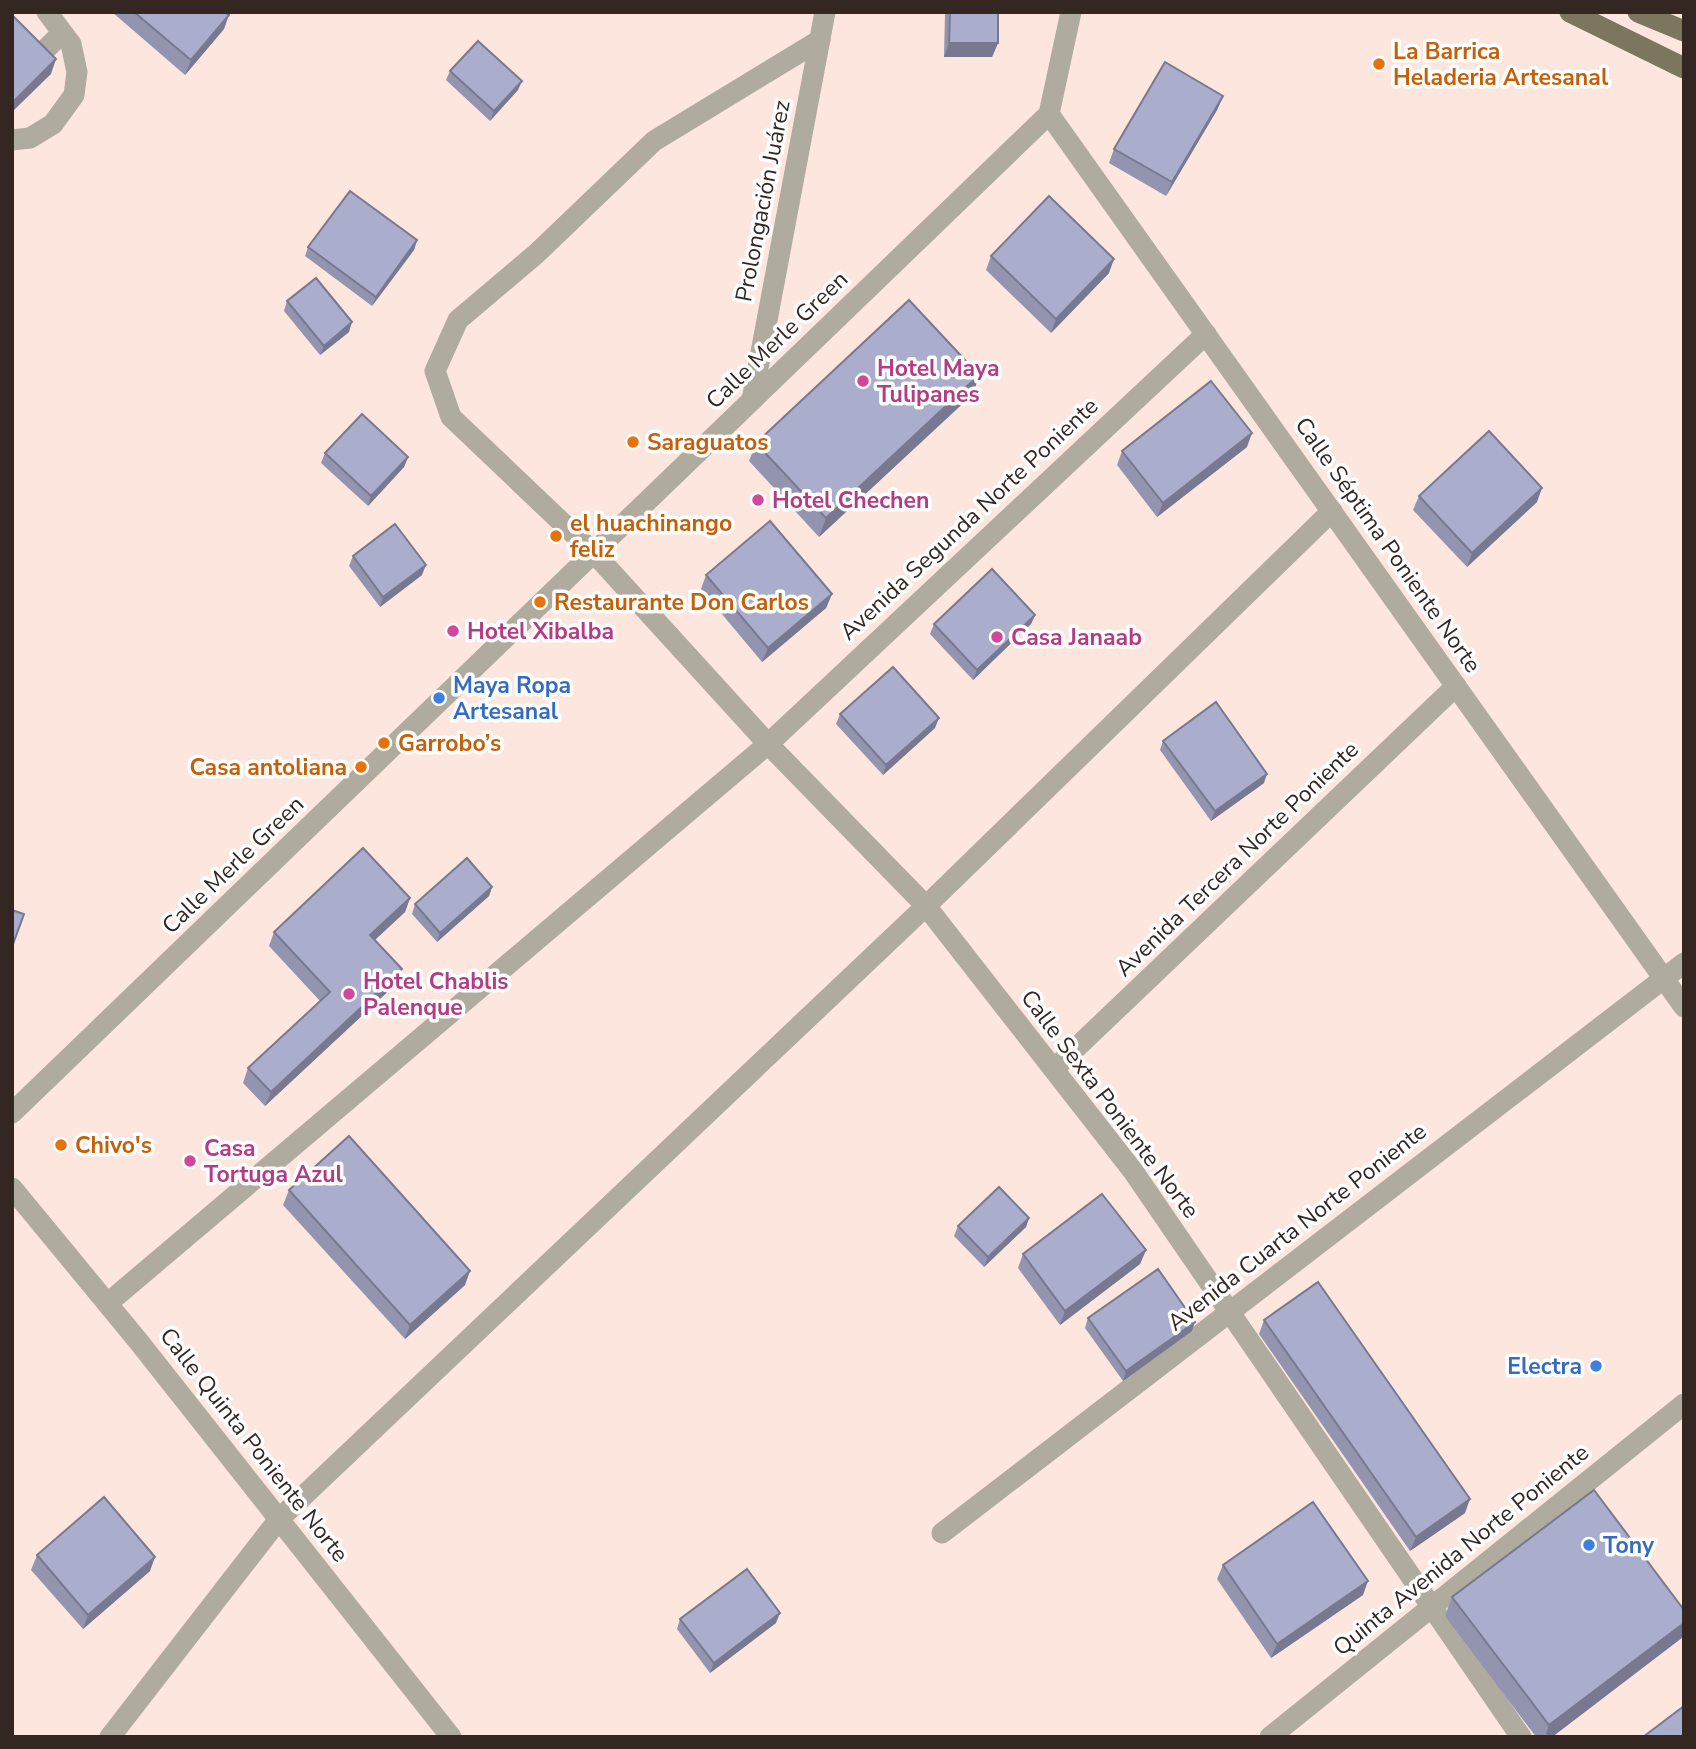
<svg xmlns="http://www.w3.org/2000/svg" width="1696" height="1749" viewBox="0 0 1696 1749" font-family="'Nunito Sans',sans-serif">
<style>
.lines{fill:none;stroke-linecap:round;stroke-linejoin:round}
.minor{stroke:#afab9f;stroke-width:21}
.major{stroke:#7c765f;stroke-width:21}
.wall{fill:#9395b0}
.shaded-wall{fill:#787990}
.building{fill:#abadcd;stroke:#787990;stroke-width:2}
.food-dot{fill:#e8710a;stroke:#fff;stroke-width:2.5}
.hotel-dot{fill:#d1479c;stroke:#fff;stroke-width:2.5}
.shop-dot{fill:#3f7fe0;stroke:#fff;stroke-width:2.5}
.labels{text-anchor:middle;dominant-baseline:central;stroke-width:7;stroke-linejoin:round;paint-order:stroke}
.food-label{font-size:23px;font-weight:bold;fill:#c56008;stroke:#fff;text-anchor:start}
.street-label{font-size:23px;fill:#342621;stroke:#fff}
.hotel-label{font-size:23px;font-weight:bold;fill:#b23c85;stroke:#fff;text-anchor:start}
.shop-label{font-size:23px;font-weight:bold;fill:#366cbe;stroke:#fff;text-anchor:start}
</style>
<rect width="100%" height="100%" fill="#fde6de"/>
<g class="lines">
<!-- minor -->
<g class="minor">
<polyline points="820,40 654,141 536,254 458,320 435,371 451,417 594,553 768,744 926,906 1133,1171 1521,1737"/>
<polyline points="37,58 62,33"/>
<polyline points="1049,114 1684,1007"/>
<polyline points="12,140 30,138 53,124 74,95 77,72 71,44 47,12"/>
<polyline points="752,400 825,12"/>
<polyline points="1054,1069 1456,686"/>
<polyline points="12,1113 1049,114 1071,12"/>
<polyline points="12,1188 139,1342 451,1737"/>
<polyline points="108,1303 768,744 1206,334"/>
<polyline points="942,1533 1684,963"/>
<polyline points="110,1737 279,1519 926,906 1332,511"/>
<polyline points="1270,1737 1684,1404"/>
</g>
<!-- major -->
<g class="major">
<polyline points="1570,12 1684,68"/>
<polyline points="1638,12 1684,31"/>
</g>
</g>
<!-- wall -->
<g class="wall">
<polygon points="112,12 225,12 224,29 185,75"/>
<polygon points="945,12 998,12 998,43 992,57 944,57"/>
<polygon points="450,71 518,90 490,121 446,80"/>
<polygon points="1223,96 1217,110 1166,196 1109,163 1114,149"/>
<polygon points="417,240 414,250 372,306 305,256 308,247"/>
<polygon points="991,256 1109,273 1051,333 986,270"/>
<polygon points="287,301 349,332 320,355 284,311"/>
<polygon points="979,375 973,394 819,537 749,461 756,443"/>
<polygon points="1247,447 1157,517 1117,465 1122,451"/>
<polygon points="325,453 408,457 404,467 368,506 321,463"/>
<polygon points="1419,496 1537,502 1467,567 1413,510"/>
<polygon points="353,556 422,575 380,607 349,566"/>
<polygon points="706,575 832,594 826,608 762,662 701,589"/>
<polygon points="1035,615 1031,624 973,680 930,634 934,624"/>
<polygon points="840,714 935,728 883,775 836,724"/>
<polygon points="1163,741 1264,783 1211,821 1160,750"/>
<polygon points="492,887 489,896 437,942 412,914 415,904"/>
<polygon points="410,898 405,912 375,940 402,969 397,983 265,1106 243,1083 248,1068 320,1001 269,946 274,932"/>
<polygon points="289,1190 465,1285 405,1339 283,1205"/>
<polygon points="1029,1218 1026,1227 984,1267 954,1236 958,1226"/>
<polygon points="1146,1250 1140,1264 1060,1325 1018,1268 1023,1254"/>
<polygon points="1088,1318 1192,1331 1123,1381 1085,1328"/>
<polygon points="1264,1320 1465,1513 1410,1551 1259,1334"/>
<polygon points="37,1555 150,1571 83,1629 31,1570"/>
<polygon points="1223,1565 1363,1595 1271,1658 1217,1579"/>
<polygon points="1452,1597 1683,1637 1552,1737 1536,1737 1445,1616"/>
<polygon points="680,1619 776,1623 710,1673 677,1629"/>
</g>
<!-- shaded-wall -->
<g class="shaded-wall">
<polygon points="229,15 224,29 185,75 191,60"/>
<polygon points="949,43 998,43 992,57 944,57"/>
<polygon points="56,59 51,74 12,112 12,103"/>
<polygon points="522,81 518,90 490,121 494,111"/>
<polygon points="1223,96 1217,110 1166,196 1172,182"/>
<polygon points="417,240 414,250 372,306 376,297"/>
<polygon points="1114,259 1109,273 1051,333 1056,319"/>
<polygon points="352,322 349,332 320,355 324,346"/>
<polygon points="979,375 973,394 819,537 826,518"/>
<polygon points="1252,433 1247,447 1157,517 1163,503"/>
<polygon points="408,457 404,467 368,506 371,496"/>
<polygon points="1542,488 1537,502 1467,567 1472,553"/>
<polygon points="426,565 422,575 380,607 383,597"/>
<polygon points="832,594 826,608 762,662 768,648"/>
<polygon points="1035,615 1031,624 973,680 977,670"/>
<polygon points="939,718 935,728 883,775 886,765"/>
<polygon points="1267,774 1264,783 1211,821 1215,811"/>
<polygon points="492,887 489,896 437,942 440,933"/>
<polygon points="410,898 405,912 365,949 370,935"/>
<polygon points="402,969 397,983 265,1106 271,1092"/>
<polygon points="1029,1218 1026,1227 984,1267 988,1257"/>
<polygon points="1146,1250 1140,1264 1060,1325 1065,1311"/>
<polygon points="470,1271 465,1285 405,1339 410,1325"/>
<polygon points="1195,1322 1192,1331 1123,1381 1126,1371"/>
<polygon points="1470,1499 1465,1513 1410,1551 1416,1537"/>
<polygon points="155,1557 150,1571 83,1629 88,1615"/>
<polygon points="1368,1581 1363,1595 1271,1658 1277,1644"/>
<polygon points="780,1613 776,1623 710,1673 714,1663"/>
<polygon points="1684,1623 1683,1637 1552,1737 1545,1737 1549,1725"/>
</g>
<!-- building -->
<g class="building">
<polygon points="134,12 225,12 229,15 191,60"/>
<polygon points="950,12 998,12 998,43 949,43"/>
<polygon points="12,15 56,59 12,103"/>
<polygon points="478,41 522,81 494,111 450,71"/>
<polygon points="1165,62 1223,96 1172,182 1114,149"/>
<polygon points="350,191 417,240 376,297 308,247"/>
<polygon points="1049,196 1114,259 1056,319 991,256"/>
<polygon points="316,278 352,322 324,346 287,301"/>
<polygon points="909,300 979,375 826,518 756,443"/>
<polygon points="1211,381 1252,433 1163,503 1122,451"/>
<polygon points="362,414 408,457 371,496 325,453"/>
<polygon points="1489,431 1542,488 1472,553 1419,496"/>
<polygon points="770,521 832,594 768,648 706,575"/>
<polygon points="395,524 426,565 383,597 353,556"/>
<polygon points="992,569 1035,615 977,670 934,624"/>
<polygon points="893,667 939,718 886,765 840,714"/>
<polygon points="1216,702 1267,774 1215,811 1163,741"/>
<polygon points="363,848 410,898 370,935 402,969 271,1092 248,1068 330,992 274,932"/>
<polygon points="467,858 492,887 440,933 415,904"/>
<polygon points="12,910 24,914 12,947"/>
<polygon points="349,1136 470,1271 410,1325 289,1190"/>
<polygon points="999,1187 1029,1218 988,1257 958,1226"/>
<polygon points="1102,1194 1146,1250 1065,1311 1023,1254"/>
<polygon points="1158,1269 1195,1322 1126,1371 1088,1318"/>
<polygon points="1318,1282 1470,1499 1416,1537 1264,1320"/>
<polygon points="1594,1490 1684,1610 1684,1623 1549,1725 1452,1597"/>
<polygon points="104,1497 155,1557 88,1615 37,1555"/>
<polygon points="1313,1502 1368,1581 1277,1644 1223,1565"/>
<polygon points="747,1569 780,1613 714,1663 680,1619"/>
<polygon points="1684,1706 1684,1737 1643,1737"/>
</g>
<!-- markers -->
<g class="food-dot">
<circle cx="1379" cy="64" r="7"/>
<circle cx="633" cy="442" r="7"/>
<circle cx="556" cy="536" r="7"/>
<circle cx="540" cy="602" r="7"/>
<circle cx="384" cy="743" r="7"/>
<circle cx="361" cy="767" r="7"/>
<circle cx="61" cy="1145" r="7"/>
</g>
<g class="hotel-dot">
<circle cx="863" cy="381" r="7"/>
<circle cx="758" cy="500" r="7"/>
<circle cx="453" cy="631" r="7"/>
<circle cx="997" cy="637" r="7"/>
<circle cx="349" cy="994" r="7"/>
<circle cx="190" cy="1161" r="7"/>
</g>
<g class="shop-dot">
<circle cx="439" cy="698" r="7"/>
<circle cx="1596" cy="1366" r="7"/>
<circle cx="1589" cy="1545" r="7"/>
</g>
<g class="labels">
<!-- food labels -->
<g class="food-label">
<text x="1393" y="51">La Barrica<tspan x="1393" dy="26">Heladeria Artesanal</tspan></text>
<text x="647" y="442">Saraguatos</text>
<text x="570" y="523">el huachinango<tspan x="570" dy="26">feliz</tspan></text>
<text x="554" y="602">Restaurante Don Carlos</text>
<text x="398" y="743">Garrobo’s</text>
<text x="347" y="767" text-anchor="end">Casa antoliana</text>
<text x="75" y="1145">Chivo's</text>
</g>
<!-- street labels -->
<g class="street-label">
<text transform="translate(763 201) rotate(-79)">Prolongación Juárez</text>
<text transform="translate(777 340) rotate(-44)">Calle Merle Green</text>
<text transform="translate(969 519) rotate(-43)">Avenida Segunda Norte Poniente</text>
<text transform="translate(1388 545) rotate(55)">Calle Séptima Poniente Norte</text>
<text transform="translate(1237 859) rotate(-44)">Avenida Tercera Norte Poniente</text>
<text transform="translate(233 865) rotate(-44)">Calle Merle Green</text>
<text transform="translate(1110 1104) rotate(53)">Calle Sexta Poniente Norte</text>
<text transform="translate(1297 1227) rotate(-38)">Avenida Cuarta Norte Poniente</text>
<text transform="translate(254 1445) rotate(52)">Calle Quinta Poniente Norte</text>
<text transform="translate(1461 1550) rotate(-39)">Quinta Avenida Norte Poniente</text>
</g>
<!-- hotel labels -->
<g class="hotel-label">
<text x="877" y="368">Hotel Maya<tspan x="877" dy="26">Tulipanes</tspan></text>
<text x="772" y="500">Hotel Chechen</text>
<text x="467" y="631">Hotel Xibalba</text>
<text x="1011" y="637">Casa Janaab</text>
<text x="363" y="981">Hotel Chablis<tspan x="363" dy="26">Palenque</tspan></text>
<text x="204" y="1148">Casa<tspan x="204" dy="26">Tortuga Azul</tspan></text>
</g>
<!-- shop labels -->
<g class="shop-label">
<text x="453" y="685">Maya Ropa<tspan x="453" dy="26">Artesanal</tspan></text>
<text x="1582" y="1366" text-anchor="end">Electra</text>
<text x="1603" y="1545">Tony</text>
</g>
</g>
<!-- border -->
<rect width="1696" height="1749" fill="none" stroke="#342621" stroke-width="28"/>
</svg>
